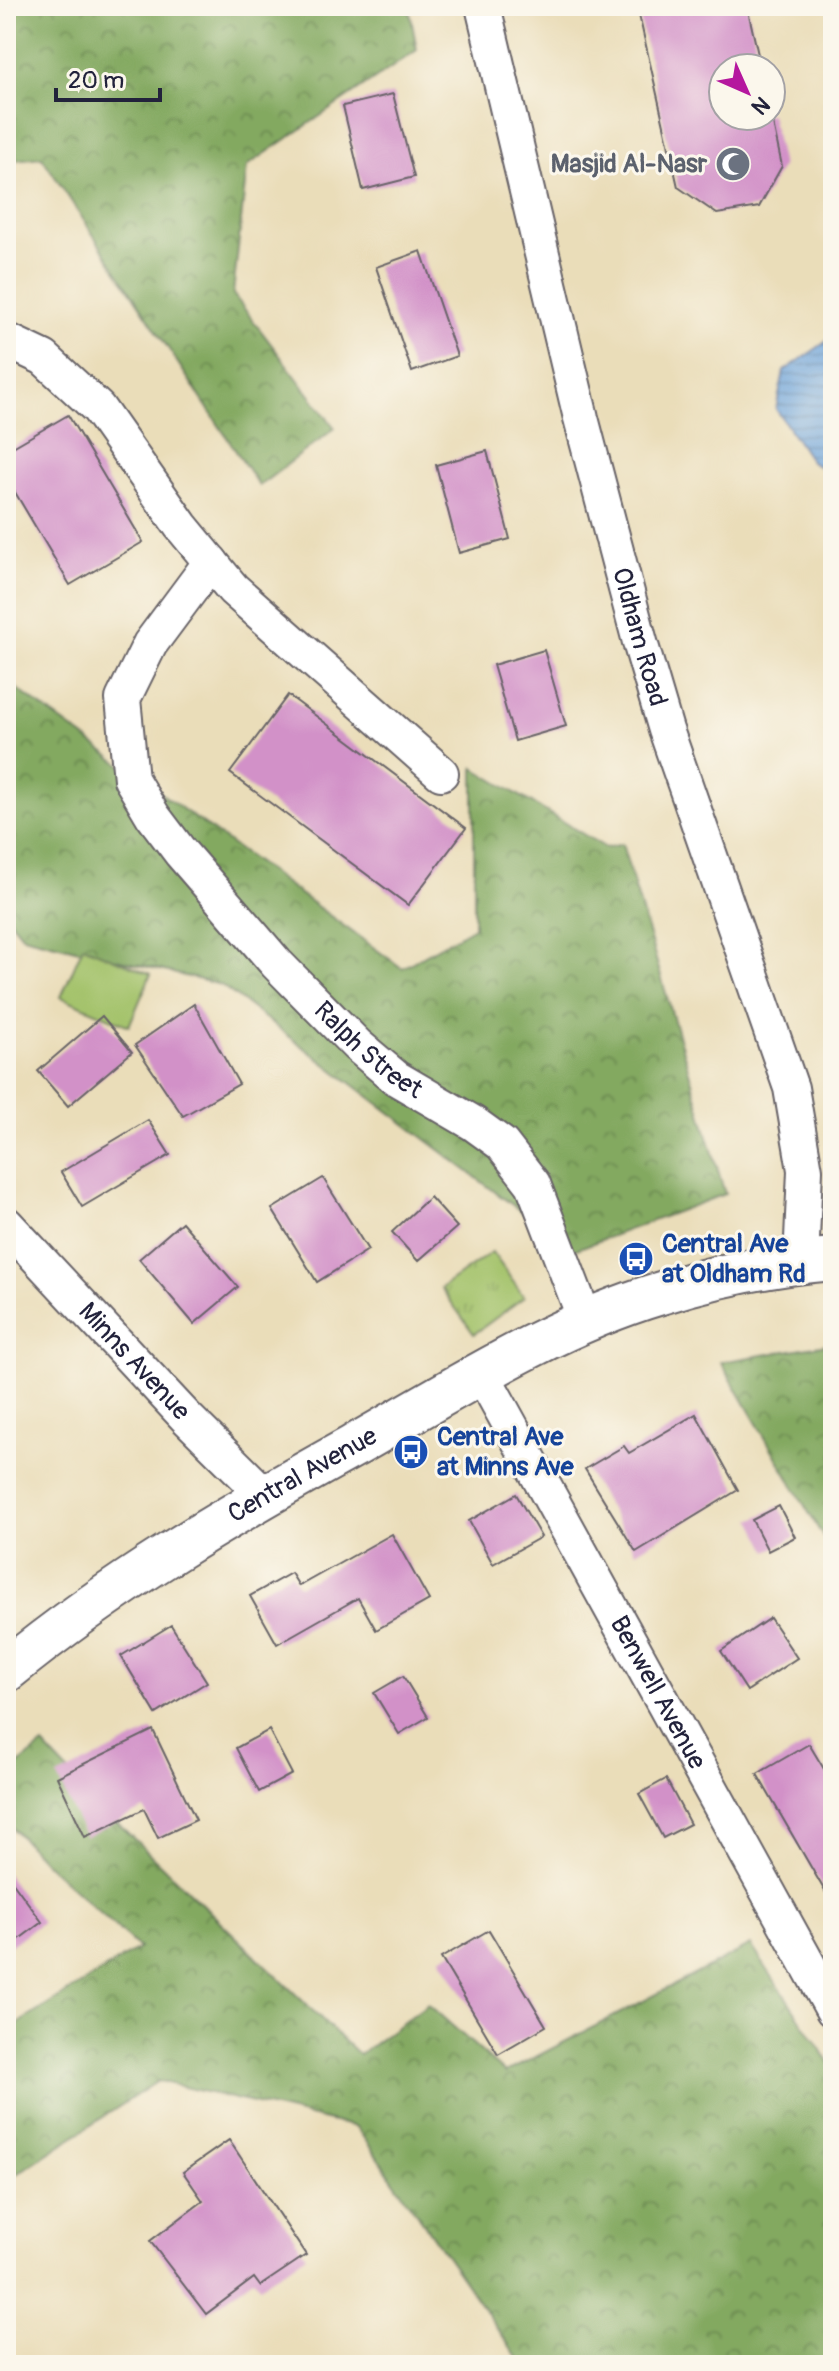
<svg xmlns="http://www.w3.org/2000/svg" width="839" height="2371" viewBox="0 0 839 2371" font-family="Pangolin,sans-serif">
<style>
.grass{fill:url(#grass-tufts);stroke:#637254;stroke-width:2}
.forest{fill:url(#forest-crowns);stroke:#52664e;stroke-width:2}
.pitch{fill:#a4c36c;stroke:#637254;stroke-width:2}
.water{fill:url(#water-rules);stroke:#47628a;stroke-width:2}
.building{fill:#d291c8}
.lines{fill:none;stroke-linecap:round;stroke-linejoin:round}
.minor-casing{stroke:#686367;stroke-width:38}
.major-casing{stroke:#686367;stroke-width:46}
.minor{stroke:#fff;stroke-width:34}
.major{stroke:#fff;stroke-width:42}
.labels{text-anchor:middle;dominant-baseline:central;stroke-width:6;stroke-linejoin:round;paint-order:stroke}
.worship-label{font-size:26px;font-weight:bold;fill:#5b616d;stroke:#fbf7ec;text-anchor:end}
.street-label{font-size:26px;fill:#22223b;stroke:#fbf7ec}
.transit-label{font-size:26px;font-weight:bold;fill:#164399;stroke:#fbf7ec;text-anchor:start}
</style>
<defs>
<pattern id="grass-tufts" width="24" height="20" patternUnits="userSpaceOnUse" patternTransform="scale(2)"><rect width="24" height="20" fill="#a4c36c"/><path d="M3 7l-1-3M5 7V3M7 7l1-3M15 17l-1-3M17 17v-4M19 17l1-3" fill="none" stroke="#8da75e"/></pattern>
<pattern id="forest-crowns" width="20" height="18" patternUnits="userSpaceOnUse" patternTransform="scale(2)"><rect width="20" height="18" fill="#83a960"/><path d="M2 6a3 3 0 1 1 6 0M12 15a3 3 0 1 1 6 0" fill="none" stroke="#6b8950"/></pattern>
<pattern id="water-rules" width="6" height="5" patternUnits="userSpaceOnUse" patternTransform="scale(2)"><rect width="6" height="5" fill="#6ca2d9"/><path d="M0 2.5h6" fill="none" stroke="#5884b1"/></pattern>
</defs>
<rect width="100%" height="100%" fill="#fbf7ec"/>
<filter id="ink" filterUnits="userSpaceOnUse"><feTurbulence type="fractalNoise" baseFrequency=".0125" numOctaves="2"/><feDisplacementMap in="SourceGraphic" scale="16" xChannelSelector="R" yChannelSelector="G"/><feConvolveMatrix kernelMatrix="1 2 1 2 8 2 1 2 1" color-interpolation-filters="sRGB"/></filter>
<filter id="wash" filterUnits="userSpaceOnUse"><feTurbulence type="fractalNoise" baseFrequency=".006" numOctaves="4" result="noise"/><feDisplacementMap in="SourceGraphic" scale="32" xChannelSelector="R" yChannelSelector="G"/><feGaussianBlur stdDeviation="1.8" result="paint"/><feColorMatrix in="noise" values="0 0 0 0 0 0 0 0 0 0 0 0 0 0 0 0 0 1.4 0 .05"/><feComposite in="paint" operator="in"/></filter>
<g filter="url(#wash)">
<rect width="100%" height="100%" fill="#eaddb9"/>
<!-- grass -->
<polygon class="grass" points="492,1252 524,1297 474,1334 441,1288"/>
<!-- forest -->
<g class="forest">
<polygon points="6,6 409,6 417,50 247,166 233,294 335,428 259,486 42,157 6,161"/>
<polygon points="6,681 402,968 474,927 474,768 606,848 622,844 725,1194 550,1259 535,1222 221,985 23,936 6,915"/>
<polygon points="833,1343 833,1554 721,1362"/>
<polygon points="43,1745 109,1815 359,2055 428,2004 505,2073 751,1945 833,2068 833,2365 523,2365 356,2127 158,2081 6,2181 6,2031 139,1948 46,1864 6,1821 6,1774"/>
</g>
<!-- pitch -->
<polygon class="pitch" points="83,946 151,974 129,1026 61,997"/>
<!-- water -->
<polygon class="water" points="833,337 833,473 812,463 776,409 784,371"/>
<g id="blocks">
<!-- building -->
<g class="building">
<polygon points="637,6 747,6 761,68 723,68 723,116 771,114 782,166 759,207 717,214 678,187"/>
<polygon points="393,94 414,177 363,190 343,106"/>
<polygon points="421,251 457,356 412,372 376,267"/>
<polygon points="68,415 143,542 70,585 6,477 6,451"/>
<polygon points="487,451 510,539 459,553 436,465"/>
<polygon points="544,650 566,726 515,741 493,665"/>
<polygon points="288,695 466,828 408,905 230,773"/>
<polygon points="194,1004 239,1084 183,1116 135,1045"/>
<polygon points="102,1016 132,1052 68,1106 38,1071"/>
<polygon points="148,1120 170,1155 82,1207 61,1172"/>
<polygon points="323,1178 368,1250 317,1282 272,1209"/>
<polygon points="430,1197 457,1227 418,1261 392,1232"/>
<polygon points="182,1222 238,1287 194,1324 139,1259"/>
<polygon points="696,1414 738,1490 636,1552 585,1469 624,1446 629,1453"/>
<polygon points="516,1494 541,1537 493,1564 469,1521"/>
<polygon points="779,1506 795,1537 768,1551 752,1520"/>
<polygon points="392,1534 429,1600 376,1630 358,1598 277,1644 250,1596 291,1573 299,1586"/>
<polygon points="770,1618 797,1658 747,1691 721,1651"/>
<polygon points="171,1625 207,1682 156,1714 121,1656"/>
<polygon points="403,1676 428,1717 399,1734 374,1693"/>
<polygon points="153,1730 196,1820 158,1838 144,1809 85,1837 57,1777"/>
<polygon points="269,1730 292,1774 259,1792 236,1748"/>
<polygon points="809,1744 833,1784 833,1905 757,1774"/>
<polygon points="666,1779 690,1824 663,1838 639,1794"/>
<polygon points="6,1873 42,1922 6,1949"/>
<polygon points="489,1930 546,2026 498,2054 441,1958"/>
<polygon points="229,2140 306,2255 260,2286 254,2278 206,2314 150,2241 203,2201 183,2172"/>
</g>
</g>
</g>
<g filter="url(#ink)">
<use href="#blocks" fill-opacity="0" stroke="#686367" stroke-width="2"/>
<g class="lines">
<defs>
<g id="minor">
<path id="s1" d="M483,6l98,412 59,224 26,88 125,358 14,82 -4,92"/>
<polyline points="6,340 44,358 98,408 181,526 233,589 441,773"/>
<path id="s2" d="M211,562l-61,82 -27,55 8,80 22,37 28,37 95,110 81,82 39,33 77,45 29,21 31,40 53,138"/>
<path id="s3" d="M6,1224l180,193 79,78"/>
<path id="s4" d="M482,1374l351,636"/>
</g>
<g id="major">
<path id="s5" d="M6,1671c107,-88 225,-157 346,-224 99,-56 199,-121 309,-154 56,-18 113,-29 172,-34"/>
</g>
</defs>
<!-- minor casing -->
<use href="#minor" class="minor-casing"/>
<!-- major casing -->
<use href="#major" class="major-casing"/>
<!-- minor -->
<use href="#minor" class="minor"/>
<!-- major -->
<use href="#major" class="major"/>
</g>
</g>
<!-- icons -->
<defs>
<symbol id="mosque-disc" viewBox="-11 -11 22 22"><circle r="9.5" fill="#6b7280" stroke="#fbf7ec"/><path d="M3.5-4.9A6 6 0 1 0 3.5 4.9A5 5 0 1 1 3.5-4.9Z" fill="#fff"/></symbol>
<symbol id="bus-disc" viewBox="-11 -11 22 22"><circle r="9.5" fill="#1a4fb4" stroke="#fbf7ec"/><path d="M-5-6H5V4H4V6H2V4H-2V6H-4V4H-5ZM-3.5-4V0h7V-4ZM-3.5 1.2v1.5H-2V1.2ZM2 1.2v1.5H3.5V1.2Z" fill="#fff"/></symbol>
</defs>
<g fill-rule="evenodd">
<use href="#mosque-disc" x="713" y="144" width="40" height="40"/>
<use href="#bus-disc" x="616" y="1239" width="40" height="40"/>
<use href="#bus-disc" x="391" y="1432" width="40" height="40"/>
</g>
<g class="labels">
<!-- worship labels -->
<g class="worship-label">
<text x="707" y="164">Masjid Al-Nasr</text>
</g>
<!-- street labels -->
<g class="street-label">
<text stroke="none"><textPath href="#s1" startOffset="650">Oldham Road</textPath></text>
<text stroke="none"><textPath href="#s2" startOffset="606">Ralph Street</textPath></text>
<text stroke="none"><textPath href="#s3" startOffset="188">Minns Avenue</textPath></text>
<text stroke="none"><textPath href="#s5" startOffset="356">Central Avenue</textPath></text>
<text stroke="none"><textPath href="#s4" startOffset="364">Benwell Avenue</textPath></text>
</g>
<!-- transit labels -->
<g class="transit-label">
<text x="662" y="1244">Central Ave<tspan x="662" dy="30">at Oldham Rd</tspan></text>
<text x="437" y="1437">Central Ave<tspan x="437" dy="30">at Minns Ave</tspan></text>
</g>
</g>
<!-- margin -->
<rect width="839" height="2371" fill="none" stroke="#fbf7ec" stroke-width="32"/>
<!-- north arrow -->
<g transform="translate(747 92) rotate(135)"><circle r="38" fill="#fbf7ec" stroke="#a4a2a5" stroke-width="2"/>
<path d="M0-6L14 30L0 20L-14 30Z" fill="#b5179e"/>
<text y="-12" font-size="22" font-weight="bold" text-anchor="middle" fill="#22223b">N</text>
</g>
<!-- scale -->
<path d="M56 88v12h104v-12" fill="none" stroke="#22223b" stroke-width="4"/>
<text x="68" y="88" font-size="24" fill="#22223b" stroke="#fbf7ec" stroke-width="6" paint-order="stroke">20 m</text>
</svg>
